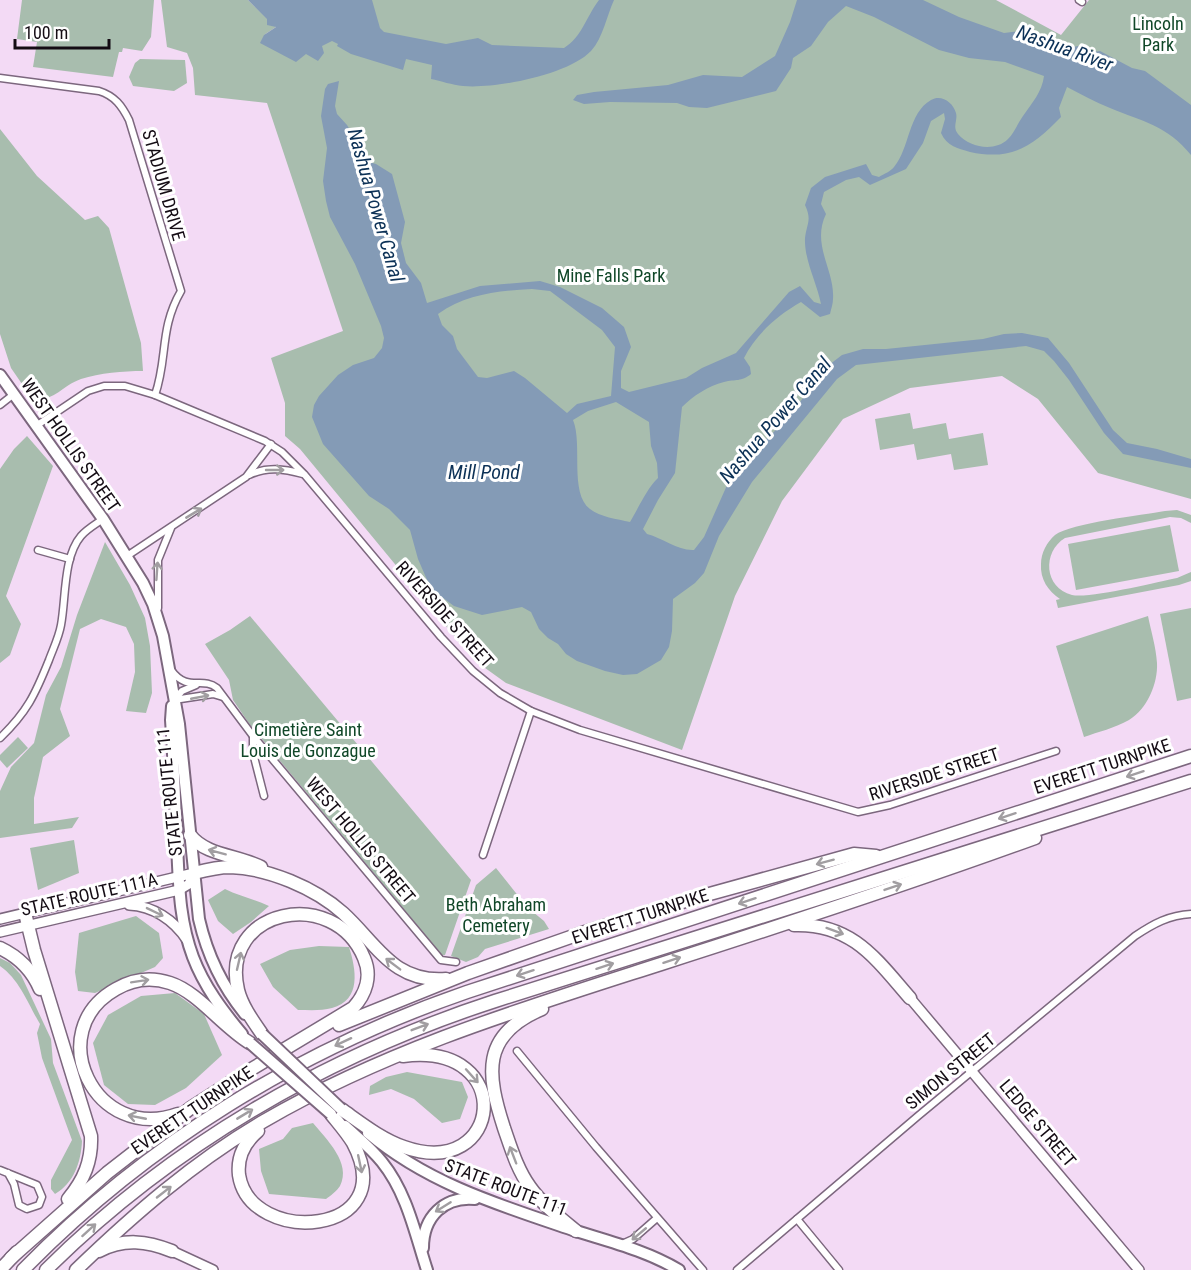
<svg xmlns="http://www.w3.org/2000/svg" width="1191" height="1270" viewBox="0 0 1191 1270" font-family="'Roboto Condensed',sans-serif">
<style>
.green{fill:#a8bdae}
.water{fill:#849bb6;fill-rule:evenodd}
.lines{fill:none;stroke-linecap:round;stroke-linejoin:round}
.street-casing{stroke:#7c677e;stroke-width:9}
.secondary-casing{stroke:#7c677e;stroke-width:12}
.primary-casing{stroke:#7c677e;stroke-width:14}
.highway-casing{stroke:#7c677e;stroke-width:15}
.street{stroke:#fff;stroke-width:6}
.secondary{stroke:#fff;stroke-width:9}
.primary{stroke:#fff;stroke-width:10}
.highway{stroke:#fff;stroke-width:12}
.primary-bridge-casing{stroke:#7c677e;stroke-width:14;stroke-linecap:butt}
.primary-bridge{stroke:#fff;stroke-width:10}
.oneway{stroke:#a19ea1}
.labels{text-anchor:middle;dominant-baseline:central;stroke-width:6;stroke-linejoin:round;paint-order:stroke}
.park-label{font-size:18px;fill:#104728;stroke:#fff}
.street-label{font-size:18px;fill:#140c14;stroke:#fff}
.water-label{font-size:20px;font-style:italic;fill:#0c3156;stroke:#fff}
</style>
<rect width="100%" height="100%" fill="#f3daf5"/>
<!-- green -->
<g class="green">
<polygon points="22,0 154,0 151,37 142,51 123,48 122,52 119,52 113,77 33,67 37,42 17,39"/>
<polygon points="161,0 248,0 276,27 264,35 345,0 996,0 1061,35 1089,0 1191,0 1191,499 1098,473 1038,399 1002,376 910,388 843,419 782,501 735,596 682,750 506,683 474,660 300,449 285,436 285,403 271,358 343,331 267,103 195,95 193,68 187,53 167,47"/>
<polygon points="140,59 185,60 187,83 174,91 133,86 129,77 135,63"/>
<path d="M0,129l37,47 48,44 13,-4 11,12 32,115 2,28c-20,0 -43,2 -62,8 -20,7 -24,21 -48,21l-22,-32 -11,-34z"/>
<polygon points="910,413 913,429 946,423 949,439 983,433 988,465 954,470 951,454 917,460 914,444 880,450 875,419"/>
<polygon points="27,436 53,466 6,596 21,624 10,655 0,663 0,469 14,449"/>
<path d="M1177,510l14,5v8l-10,-5 -11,-1 -105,21c-23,14 -21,50 7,57 17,4 85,-13 105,-17l14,-6v9l-12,4 -121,23 -2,-8 4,-1c-12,-8 -20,-20 -19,-35 0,-11 6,-22 14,-29 16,-12 88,-20 110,-24z"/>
<polygon points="1170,525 1179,571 1076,590 1068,544"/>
<polygon points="105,542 130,585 145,618 150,646 152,693 146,713 126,711 135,672 134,644 126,627 101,619 80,629 60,709 70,736 43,757 34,798 34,824 79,817 72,828 0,838 0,791 11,767 34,743 46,695 61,667 77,615"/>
<polygon points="1191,608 1191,698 1177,701 1160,614"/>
<polygon points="250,616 471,880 445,955 442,955 250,725 233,700 229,680 205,644 230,630"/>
<path d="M1148,616c3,15 8,31 9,47 1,21 -10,46 -28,57 -14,8 -31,12 -45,17l-28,-91z"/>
<polygon points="18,737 28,748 7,768 0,760 0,755"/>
<polygon points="74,840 79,873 38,890 30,848"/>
<polygon points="496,868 527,907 544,921 549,929 485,949 478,957 466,962 451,956 476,885"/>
<path d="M225,889c14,7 29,10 44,17l-18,16 -18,12 -15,-13 -10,-21z"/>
<polygon points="136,916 159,933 163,958 155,967 95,993 78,991 75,972 79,933"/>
<path d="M319,946l30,1c7,22 13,53 -17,61 -10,3 -23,2 -34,2l-25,-23 -13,-23 30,-14z"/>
<path d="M0,958l10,5 11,12 30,64 2,24 29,78c-1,21 -8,42 -27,53l-4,-5v-9l21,-40 -30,-82 -5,-25 3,-9c-12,-20 -20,-44 -40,-58z"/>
<polygon points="175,993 204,1014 222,1055 186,1088 155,1105 128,1104 104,1085 93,1043 108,1015 141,996"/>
<polygon points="407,1072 462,1082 468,1097 460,1119 442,1123 414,1099 391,1089 369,1095 370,1086 386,1077"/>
<path d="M313,1123c13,16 39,40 27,63 -3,5 -10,10 -14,13l-57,-5 -8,-23 -2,-22 24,-10 9,-11z"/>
</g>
<!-- water -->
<g class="water">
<path d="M248,0h124l8,28 4,4 62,12 32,-6 14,7 72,3c18,-11 22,-31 35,-48h15c-7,15 -11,38 -23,51 -23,24 -96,38 -128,35 -11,-1 -22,-5 -32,-7l1,-14 -26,-6 -3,11 -52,-16 -14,-8 1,-2 -6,-3 -10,5 2,7 -6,8 -12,-7 -10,8 -36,-19 4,-8 12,-8 -9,-2v-6z"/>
<path d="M797,0h126l36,17 45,16 23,-3 41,18 10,-2 9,7 13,-2 32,17 13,3 46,34v50c-24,-30 -48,-33 -81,-47 -15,-6 -29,-14 -43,-21l-8,21 2,9c-28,29 -49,44 -91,35 -13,-4 -23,-6 -29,-19l4,-14 -1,-6 -13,8 -8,22 -17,26 -36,16 -11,-8 -13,3 -22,12 -3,12 5,10c-15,31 9,56 7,85 0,5 -2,10 -3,15l-10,3 -19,-15c-23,13 -45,32 -57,56l6,9 1,7c-10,8 -15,5 -27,8 -16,4 -31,14 -42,25l-7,66 -17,27 -15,29 4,5c16,4 31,17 47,16l10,-13 28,-63 15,-19 24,-20 18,-19 40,-51 13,-10 21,-6h23l97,-10 21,-5 18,-1 26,5 21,25 44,67 14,13 30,6 34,10v9l-68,-14 -19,-21 -35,-53 -15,-19 -10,-10 -18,-5 -170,19 -19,14 -85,103 -33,54 -15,37 -9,10 -22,16 -1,32 -3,16 -8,13 -24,14 -14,1 -18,-4 -28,-10 -11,-7 -8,-10 -10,-6 -9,-9 -8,-17 -9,-5 -40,8 -28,-9 -23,-17 -13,-30 -8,-29 -21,-21 -20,-13 -46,-52 -11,-27 2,-12 5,-9 19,-21 15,-10 21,-7 8,-10 2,-10 -3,-12 -26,-62 -25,-47 -4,-16 -3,-20 4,-33 -6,-32 4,-27 3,-5 11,-3 -4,25 2,8 10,11 9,15 2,19 18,5 16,10 13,48 -4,21 5,20 15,20 6,20 53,-17 60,-5 20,6 42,21 22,19 7,20 -10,24v17l8,4 57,-14 16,-10 34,-15 53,-61 11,-6 14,16 7,2c-4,-21 -17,-44 -16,-66 2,-15 7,-18 0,-33l6,-17 14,-11 41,-13 6,11 7,2c5,-3 12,-6 15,-10 16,-19 14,-54 37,-67 10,-6 22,2 25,13 2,7 -4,14 2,21 12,14 37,18 50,5 6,-6 10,-16 15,-23 9,-13 19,-24 21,-40l-39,-14 -36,-4 -30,-8 -65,-33 -28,-11 -18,16 -17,24 -18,12 -2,10 -15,23 -69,17 -18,-1 -12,-4 -67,-1 -26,2 -11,-4 4,-5 17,-3 74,-7 35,-10 39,2 33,-21 15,-34zM532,289l18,2 52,39 13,17 -4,49 -34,8 -10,9 -42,-35 -11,-7 -27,7 -9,-1 -21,-28 -4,-13 -11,-11 -4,-11c28,-20 60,-23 94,-25zM616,402l33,20 2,24 6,17 1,15c-11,10 -20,31 -28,44 -13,-3 -30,-5 -40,-13 -21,-16 -7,-65 -17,-89l15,-9z"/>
</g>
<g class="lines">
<defs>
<g id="street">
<polyline points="1079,0 1082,2"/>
<path d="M0,78l99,13c16,5 23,15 30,29l52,171c-22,38 -13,67 -26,104"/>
<polyline points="0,405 14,394"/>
<polyline points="36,426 88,391 104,386 125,386 155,395 265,441 282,452 304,474 441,637 473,671 500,693 531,711 580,730 858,812 890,805 1056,751"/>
<path d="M249,475c19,-9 35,-6 54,-1"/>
<polyline points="38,550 70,559"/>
<polyline points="127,556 246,477 271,444"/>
<polyline points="158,608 158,560 171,528"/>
<path d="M171,670c17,23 31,6 46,18l36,48 188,224 15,2"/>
<polyline points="175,699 182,691 196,685"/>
<polyline points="174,700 213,694 223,697"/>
<polyline points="253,737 253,753 264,796"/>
<path d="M0,738c27,-26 35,-43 49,-78 4,-11 10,-23 12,-35 5,-26 2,-68 20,-89 6,-7 15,-12 22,-17"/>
<polyline points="483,855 531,711"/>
<polyline points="517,1051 596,1147 703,1270"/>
<polyline points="0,1170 37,1185 42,1197 39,1205 27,1209 19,1205 14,1184 8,1173"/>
<polyline points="797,1219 839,1270"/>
<polyline points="622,1244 633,1239 657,1218"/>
<path d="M737,1270l181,-154 217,-180c18,-12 34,-21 56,-22"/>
</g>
<g id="secondary">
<path d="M129,905c24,1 45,15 58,35"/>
<polyline points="0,919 194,873 189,884 179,890 0,932"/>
<polyline points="910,998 1139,1270"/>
<polyline points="172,1251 213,1270"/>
</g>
<g id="primary">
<path d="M0,375l103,144 40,64 10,21 10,32 16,88 20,195c8,35 23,67 46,95"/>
<path d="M172,706l-1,14c3,42 4,83 6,124 2,39 2,76 16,113 11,29 29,53 49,77"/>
<path d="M345,1126c13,12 26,22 37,36 25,31 33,71 45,108"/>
<path d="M368,1133c60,51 134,73 208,98 35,11 71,20 103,39"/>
<path d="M423,1248c0,-31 21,-52 52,-49"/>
</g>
<g id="highway">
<path d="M190,835c16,21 48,20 71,32"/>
<path d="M194,873c12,-3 24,-6 36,-6 38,1 85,21 113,46 34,31 50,70 103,66"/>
<path d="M25,913l9,37 57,186c1,25 -7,44 -23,63"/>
<path d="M794,925c58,-2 82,34 116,73"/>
<path d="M0,948c19,9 32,22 40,41"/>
<path d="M542,1009c-62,26 -55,66 -38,119 7,20 13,41 26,59 12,17 29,30 46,44"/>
<polyline points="339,1025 468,973 582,933 695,898 854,854 876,856"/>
<path d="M341,1109c20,14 40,30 63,38 99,35 114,-106 -1,-91"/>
<path d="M178,1114c-83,30 -137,-83 -62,-125 17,-10 36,-12 54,-6 28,9 53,44 80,60"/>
<path d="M258,1131c-13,11 -21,26 -19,44 11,72 164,62 114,-32 -6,-10 -14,-19 -22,-29"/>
<path d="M99,1251c25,-13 48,-10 73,0"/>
<path d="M11,1258l96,-85 85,-66 53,-34 108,-65c13,-14 19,-32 11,-50 -30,-73 -145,-49 -126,32 4,16 15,31 24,44"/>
<polyline points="0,1270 17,1252"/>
<path d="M23,1270c124,-127 276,-220 444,-278l724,-236"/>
<path d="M46,1270c126,-125 280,-214 449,-269l696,-220"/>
<path d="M76,1270c57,-55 119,-109 188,-149 124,-72 260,-113 397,-157 125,-40 250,-81 374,-126"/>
</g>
</defs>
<!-- street casing -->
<use href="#street" class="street-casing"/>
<!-- secondary casing -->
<use href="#secondary" class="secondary-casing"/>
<!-- primary casing -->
<use href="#primary" class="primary-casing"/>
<!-- highway casing -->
<use href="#highway" class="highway-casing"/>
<!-- street -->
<use href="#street" class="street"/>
<!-- secondary -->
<use href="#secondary" class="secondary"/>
<!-- primary -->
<use href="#primary" class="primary"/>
<!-- highway -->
<use href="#highway" class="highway"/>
<defs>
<g id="primary-bridge">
<polyline points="262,1034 341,1109"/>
<polyline points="250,1043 331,1114"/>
</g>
</defs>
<!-- primary-bridge casing -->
<use href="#primary-bridge" class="primary-bridge-casing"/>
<!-- primary-bridge -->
<use href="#primary-bridge" class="primary-bridge"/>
</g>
<!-- one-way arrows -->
<defs><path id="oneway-shaft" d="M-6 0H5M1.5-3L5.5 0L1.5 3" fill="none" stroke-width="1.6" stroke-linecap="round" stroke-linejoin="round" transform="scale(1.5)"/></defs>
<g class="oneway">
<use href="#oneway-shaft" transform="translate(275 470)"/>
<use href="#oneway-shaft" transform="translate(194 513) rotate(-31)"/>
<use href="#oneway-shaft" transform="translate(157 571) rotate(-86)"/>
<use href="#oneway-shaft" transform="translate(200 697) rotate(-11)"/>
<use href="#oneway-shaft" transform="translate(1135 774) rotate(162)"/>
<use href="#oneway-shaft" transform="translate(1007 816) rotate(162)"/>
<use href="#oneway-shaft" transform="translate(217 852) rotate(-165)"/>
<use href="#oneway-shaft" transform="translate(825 862) rotate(165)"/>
<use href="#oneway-shaft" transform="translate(893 887) rotate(-19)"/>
<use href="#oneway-shaft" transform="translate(747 901) rotate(162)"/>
<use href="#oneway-shaft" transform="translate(155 912) rotate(26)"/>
<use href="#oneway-shaft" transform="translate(835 931) rotate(20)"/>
<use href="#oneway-shaft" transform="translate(672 960) rotate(-18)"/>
<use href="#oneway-shaft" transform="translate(239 961) rotate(-77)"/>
<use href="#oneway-shaft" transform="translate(393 964) rotate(-143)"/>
<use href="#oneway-shaft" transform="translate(605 966) rotate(-18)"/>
<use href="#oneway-shaft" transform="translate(525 973) rotate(162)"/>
<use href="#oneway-shaft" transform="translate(140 981) rotate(-9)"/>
<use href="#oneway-shaft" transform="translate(420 1027) rotate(-21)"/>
<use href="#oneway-shaft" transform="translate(343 1042) rotate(155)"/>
<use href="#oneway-shaft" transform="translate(472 1076) rotate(48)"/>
<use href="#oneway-shaft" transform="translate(245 1114) rotate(-31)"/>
<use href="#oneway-shaft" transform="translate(137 1117) rotate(-169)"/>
<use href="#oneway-shaft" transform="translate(513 1155) rotate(-111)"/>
<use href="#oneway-shaft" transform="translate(360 1164) rotate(78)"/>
<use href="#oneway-shaft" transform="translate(164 1192) rotate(-38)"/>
<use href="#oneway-shaft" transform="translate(443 1207) rotate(148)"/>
<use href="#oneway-shaft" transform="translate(89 1230) rotate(-42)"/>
<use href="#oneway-shaft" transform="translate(639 1234) rotate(140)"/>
</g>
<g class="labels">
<!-- park labels -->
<g class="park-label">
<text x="1158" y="23">Lincoln<tspan x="1158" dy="21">Park</tspan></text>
<text x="611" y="275">Mine Falls Park</text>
<text x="308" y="729">Cimetière Saint<tspan x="308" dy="21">Louis de Gonzague</tspan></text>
<text x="496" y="904">Beth Abraham<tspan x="496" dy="21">Cemetery</tspan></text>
</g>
<!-- street labels -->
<g class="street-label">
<text transform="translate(164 185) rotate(74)">STADIUM DRIVE</text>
<text transform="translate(71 445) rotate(55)">WEST HOLLIS STREET</text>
<text transform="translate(445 614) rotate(48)">RIVERSIDE STREET</text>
<text transform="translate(1102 766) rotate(-18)">EVERETT TURNPIKE</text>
<text transform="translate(934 774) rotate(-18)">RIVERSIDE STREET</text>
<text transform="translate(169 792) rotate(-96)">STATE ROUTE 111</text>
<text transform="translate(361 840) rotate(50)">WEST HOLLIS STREET</text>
<text transform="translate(89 894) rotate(-13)">STATE ROUTE 111A</text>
<text transform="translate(640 916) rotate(-18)">EVERETT TURNPIKE</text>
<text transform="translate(950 1071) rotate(-39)">SIMON STREET</text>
<text transform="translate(192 1110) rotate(-34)">EVERETT TURNPIKE</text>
<text transform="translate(1038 1123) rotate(50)">LEDGE STREET</text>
<text transform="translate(506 1187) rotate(21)">STATE ROUTE 111</text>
</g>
<!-- water labels -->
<g class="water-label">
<text transform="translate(1065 48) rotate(20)">Nashua River</text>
<text transform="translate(376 205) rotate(74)">Nashua Power Canal</text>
<text transform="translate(775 420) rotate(-49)">Nashua Power Canal</text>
<text x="484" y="472">Mill Pond</text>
</g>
</g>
<!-- scale -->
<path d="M15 39v9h94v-9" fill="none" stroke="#140c14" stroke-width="3"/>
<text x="24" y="39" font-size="18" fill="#140c14" stroke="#ffffff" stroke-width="4.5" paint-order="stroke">100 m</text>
</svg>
